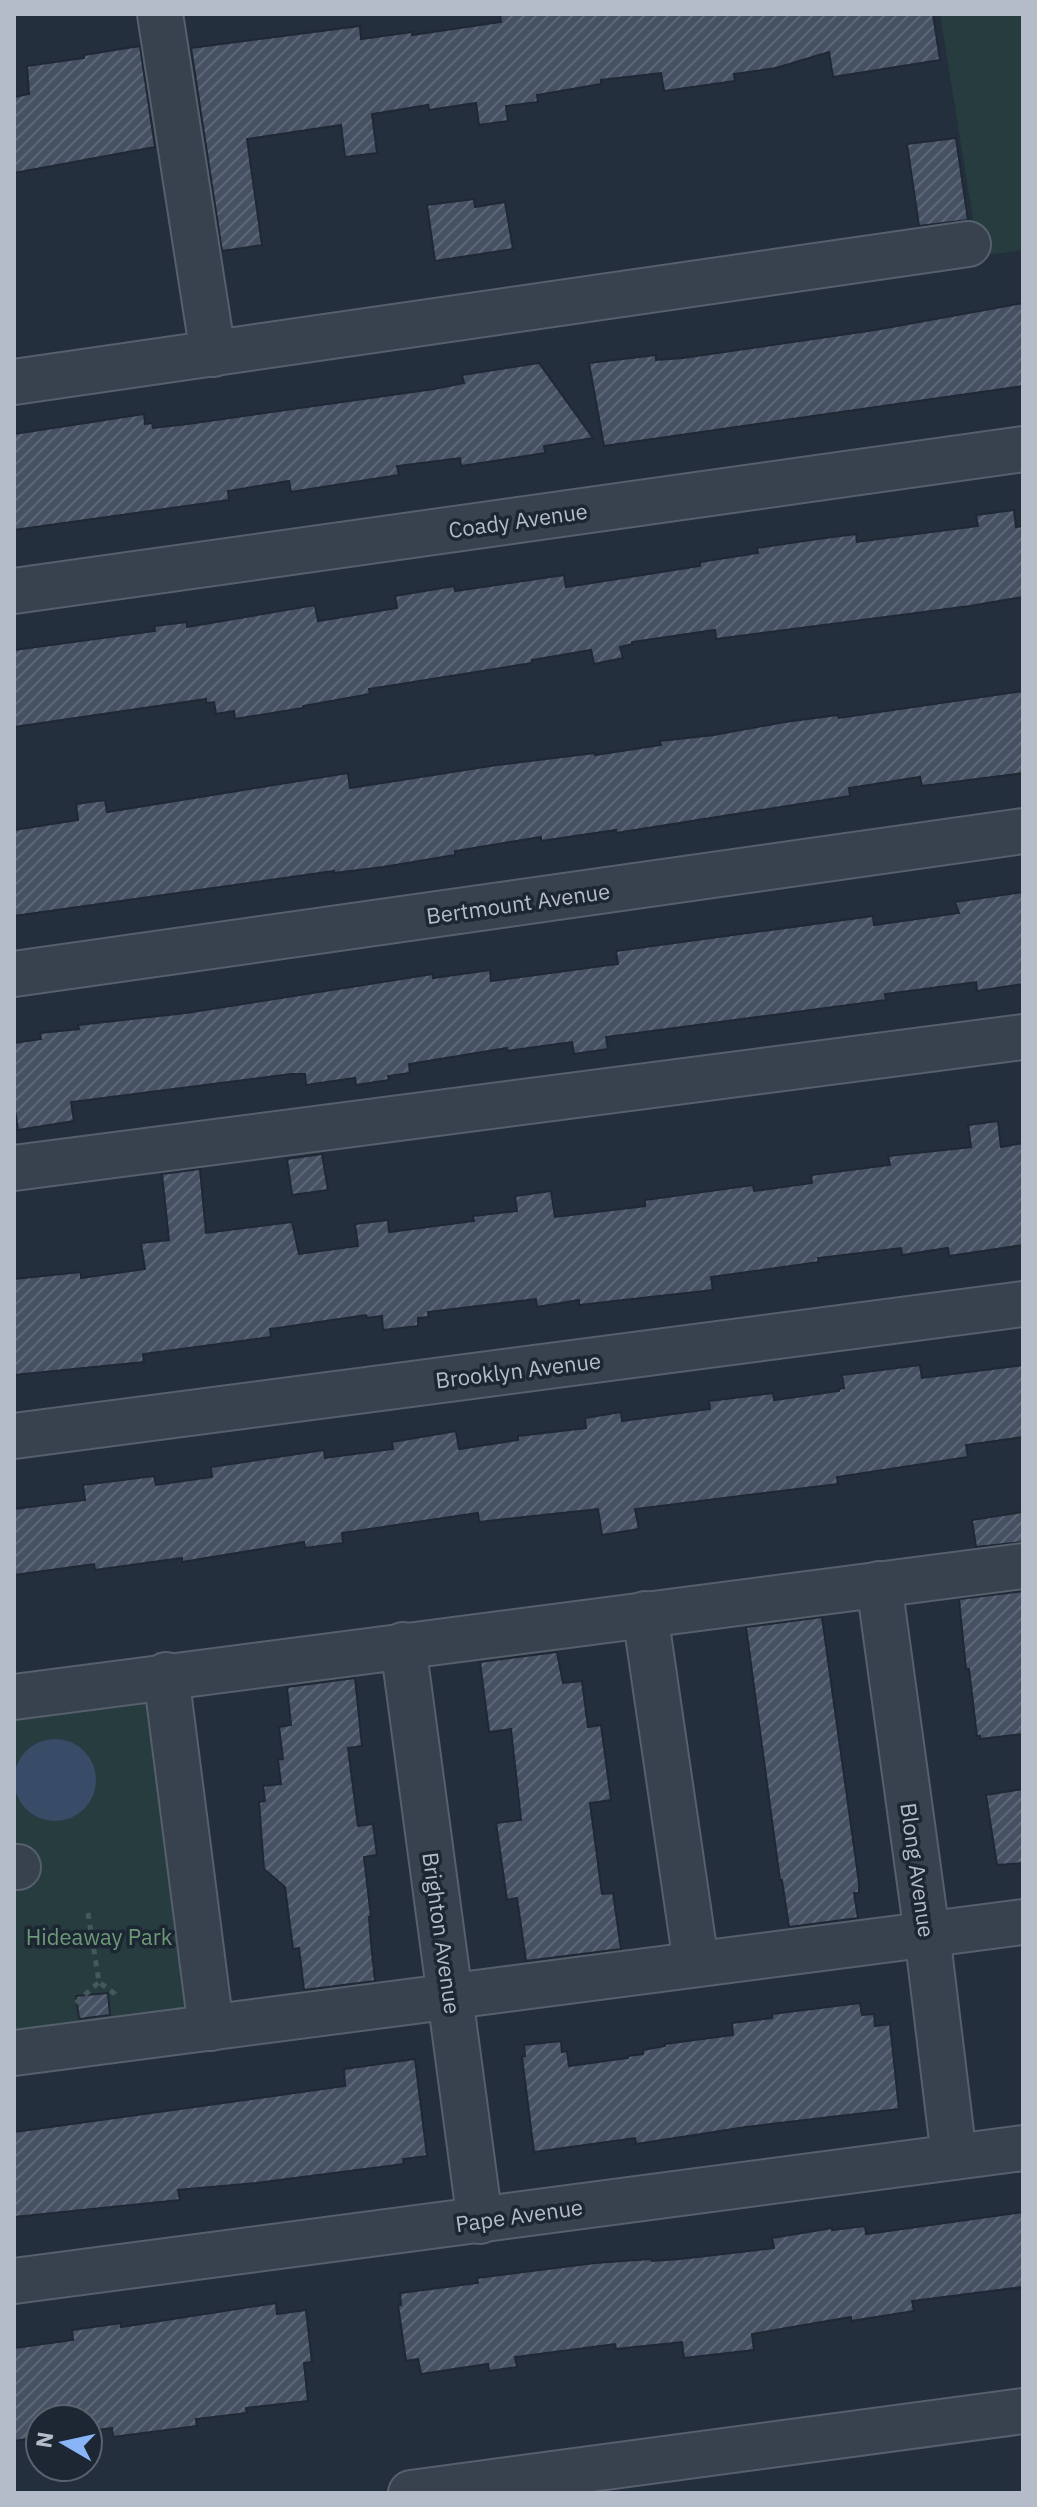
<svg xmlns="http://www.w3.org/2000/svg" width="1037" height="2507" viewBox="0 0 1037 2507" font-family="'IBM Plex Sans',sans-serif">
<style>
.green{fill:#263c3f}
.water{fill:#394c67}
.building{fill:url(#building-hatch);stroke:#1f2835;stroke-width:2}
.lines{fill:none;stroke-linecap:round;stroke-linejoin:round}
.minor-casing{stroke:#565f6c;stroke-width:48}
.path{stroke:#44595c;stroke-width:5;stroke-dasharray:6 6;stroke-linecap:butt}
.minor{stroke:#38414e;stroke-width:44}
.labels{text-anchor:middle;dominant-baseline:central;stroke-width:7;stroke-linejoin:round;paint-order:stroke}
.street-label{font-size:22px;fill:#b4bcc9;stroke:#1d2633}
.park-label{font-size:22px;fill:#6b9a76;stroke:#1d2633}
</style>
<defs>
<pattern id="building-hatch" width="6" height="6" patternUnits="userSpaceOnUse" patternTransform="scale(2)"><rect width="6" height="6" fill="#455162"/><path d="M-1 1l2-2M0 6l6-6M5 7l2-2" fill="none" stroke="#5d6877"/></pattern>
</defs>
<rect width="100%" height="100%" fill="#242f3e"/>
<!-- green -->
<g class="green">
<polygon points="940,14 1023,14 1023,250 979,256"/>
<polygon points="141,1695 151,1702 195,2006 186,2017 29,2039 15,2028 14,2018 14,1711"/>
</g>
<!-- water -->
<circle class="water" cx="55" cy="1780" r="41"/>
<!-- building -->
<g class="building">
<polygon points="500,14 933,14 940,60 833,77 829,52 776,68 734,74 735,81 664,91 661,73 601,80 601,84 537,95 538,102 506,106 508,121 479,125 476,103 429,110 428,105 372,114 377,153 345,157 341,125 247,139 262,245 222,251 191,48 360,26 361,39 412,32 412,35 501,22"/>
<polygon points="140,46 155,147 14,173 14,97 29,94 27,66 84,58 84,55"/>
<polygon points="956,138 968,220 919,226 907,144"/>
<polygon points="474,199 475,207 505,202 513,249 435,261 427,205"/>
<polygon points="1023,303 1023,386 604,446 589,363 656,355 656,360 683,358 875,330"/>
<polygon points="539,363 593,438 544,446 545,453 461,466 460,458 397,466 399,475 291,492 289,481 228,491 229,500 14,530 14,434 144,414 145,424 152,423 153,428 188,424 434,389 464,383 462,375"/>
<polygon points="1014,510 1016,527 1023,526 1023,597 970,606 716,639 715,630 632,642 632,644 620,647 623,658 594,664 591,650 532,660 532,663 369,689 370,694 303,706 303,708 235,719 234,711 216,714 214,702 206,703 206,699 14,727 14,650 155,631 154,626 187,622 187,627 315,605 318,621 397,608 395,596 454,586 455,591 564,575 566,587 700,566 700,562 758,553 757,548 818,539 856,534 857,542 978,526 976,515"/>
<polygon points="1023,691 1023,773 922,786 920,777 849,788 850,796 616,833 616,830 541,841 541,837 455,851 455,855 383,867 334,873 334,871 14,916 14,830 78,820 76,804 105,800 107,812 348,773 350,788 497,765 595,753 595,755 661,745 660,741 714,735 785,722 838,715 839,718"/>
<polygon points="1023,892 1023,984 977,991 976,982 885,994 886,1000 606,1037 608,1049 574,1054 572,1042 507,1051 507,1048 409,1064 410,1073 388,1076 389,1080 356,1085 355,1078 306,1085 305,1074 291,1074 71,1102 74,1121 18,1130 14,1103 14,1043 41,1039 40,1033 79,1029 78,1025 186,1013 433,974 433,978 490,970 491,981 618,964 616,951 873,916 874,925 959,913 955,902"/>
<polygon points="998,1121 1001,1147 1023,1143 1023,1245 949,1256 948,1248 902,1255 901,1248 818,1258 819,1262 711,1277 713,1290 579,1305 579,1300 537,1307 536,1299 428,1312 429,1317 418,1318 418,1326 383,1330 382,1316 367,1318 366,1315 270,1329 271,1337 143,1354 144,1362 14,1375 14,1279 81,1272 81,1278 145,1269 141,1243 169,1240 162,1174 200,1169 206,1233 292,1222 299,1254 358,1246 355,1224 388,1220 389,1232 474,1221 473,1216 517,1211 515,1196 551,1191 555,1217 645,1206 645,1200 753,1185 754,1191 812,1183 811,1175 890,1165 888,1156 971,1147 968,1125"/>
<polygon points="322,1154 328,1190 292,1195 287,1159"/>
<polygon points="920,1365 922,1378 1023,1365 1023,1437 966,1445 968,1457 837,1477 838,1484 635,1509 639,1529 602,1535 598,1509 479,1522 478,1513 342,1533 343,1543 305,1548 304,1542 182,1562 182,1558 95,1570 94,1564 14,1575 14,1509 85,1500 83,1485 154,1476 156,1485 212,1477 211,1467 324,1450 325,1458 393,1449 392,1442 456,1431 459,1449 518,1440 518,1436 586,1428 585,1418 621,1412 622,1421 710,1409 709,1401 773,1393 774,1400 839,1391 839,1389 844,1388 842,1375"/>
<polygon points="1023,1512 1023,1542 976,1547 972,1520"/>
<polygon points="1023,1591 1023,1734 980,1739 980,1736 977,1736 969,1669 966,1669 959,1599"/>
<polygon points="822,1617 859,1883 859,1893 854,1893 858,1918 789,1927 782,1880 780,1880 746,1627"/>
<polygon points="557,1652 563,1683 582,1681 588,1727 601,1725 611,1800 590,1803 602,1894 613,1893 621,1949 526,1961 517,1898 507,1900 496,1823 521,1820 511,1729 489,1732 480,1662"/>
<polygon points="355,1678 362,1746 348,1748 358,1826 373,1824 377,1855 364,1857 371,1917 369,1917 371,1943 375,1981 304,1990 299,1948 293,1949 285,1887 264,1869 259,1802 265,1801 263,1786 281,1784 278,1760 283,1759 279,1727 291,1725 287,1687"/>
<polygon points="1023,1789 1023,1863 997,1865 986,1795"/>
<polygon points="108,1993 110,2015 79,2019 76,1996"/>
<polygon points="860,2003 862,2015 874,2014 875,2026 890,2024 899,2109 746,2127 636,2144 635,2138 534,2152 522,2057 525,2056 524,2045 561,2041 562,2052 567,2051 569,2066 628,2058 628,2056 643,2054 643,2050 665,2046 665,2044 733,2035 732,2023 772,2018 772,2014"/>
<polygon points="415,2059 427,2156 403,2159 404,2164 256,2183 178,2190 180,2200 14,2217 14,2132 345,2086 344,2069"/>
<polygon points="1023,2212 1023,2287 912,2301 914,2311 851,2321 851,2317 752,2334 754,2350 684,2358 682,2342 616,2349 615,2344 515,2357 517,2367 489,2371 488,2364 421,2374 418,2359 406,2361 398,2305 401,2305 400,2293 478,2283 477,2278 595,2263 651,2259 652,2261 680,2259 774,2248 772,2238 832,2228 832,2230 865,2226 866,2234"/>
<polygon points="276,2303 277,2314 306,2310 312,2362 304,2363 308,2401 246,2408 247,2413 196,2419 197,2426 113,2437 112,2428 88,2431 88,2419 40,2419 40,2437 14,2441 14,2348 73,2340 72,2330 121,2323 121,2327"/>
</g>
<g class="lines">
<defs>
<g id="minor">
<polyline points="160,14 213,354"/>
<polyline points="14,382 968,244"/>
<polyline points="14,591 1023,449"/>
<polyline points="14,974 1023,831"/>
<polyline points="14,1168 1023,1037"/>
<polyline points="14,1436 1023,1304"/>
<polyline points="879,1584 927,1934 954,2157"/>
<polyline points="645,1614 696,1963"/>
<polyline points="403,1645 480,2221"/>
<polyline points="166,1675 211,2028"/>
<polyline points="14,1697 1023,1566"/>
<polyline points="14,1867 18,1867"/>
<polyline points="14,2053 1023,1922"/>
<polyline points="14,2281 1023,2148"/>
<polyline points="411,2493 1023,2411"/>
</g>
</defs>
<!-- minor casing -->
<use href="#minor" class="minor-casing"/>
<!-- path -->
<g class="path">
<polyline points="88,1913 99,1982 115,1994 117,1999"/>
<polyline points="76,2003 99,1982"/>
</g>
<!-- minor -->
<use href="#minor" class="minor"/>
</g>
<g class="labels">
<!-- street labels -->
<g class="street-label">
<text transform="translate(518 520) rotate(-8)">Coady Avenue</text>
<text transform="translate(518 903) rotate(-8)">Bertmount Avenue</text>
<text transform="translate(518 1370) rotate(-7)">Brooklyn Avenue</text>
<text transform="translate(918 1870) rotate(82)">Blong Avenue</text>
<text transform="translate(442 1933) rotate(82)">Brighton Avenue</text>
<text transform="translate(519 2215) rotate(-8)">Pape Avenue</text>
</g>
<!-- park labels -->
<g class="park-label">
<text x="99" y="1936">Hideaway Park</text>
</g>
</g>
<!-- border -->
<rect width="1037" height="2507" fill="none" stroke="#b4bcc9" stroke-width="32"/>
<!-- north arrow -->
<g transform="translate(64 2443) rotate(279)"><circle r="38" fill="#1d2633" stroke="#59626f" stroke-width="2"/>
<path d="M0-6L14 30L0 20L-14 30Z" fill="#8ab4f8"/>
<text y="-12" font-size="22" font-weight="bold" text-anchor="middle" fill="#b4bcc9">N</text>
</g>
</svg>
